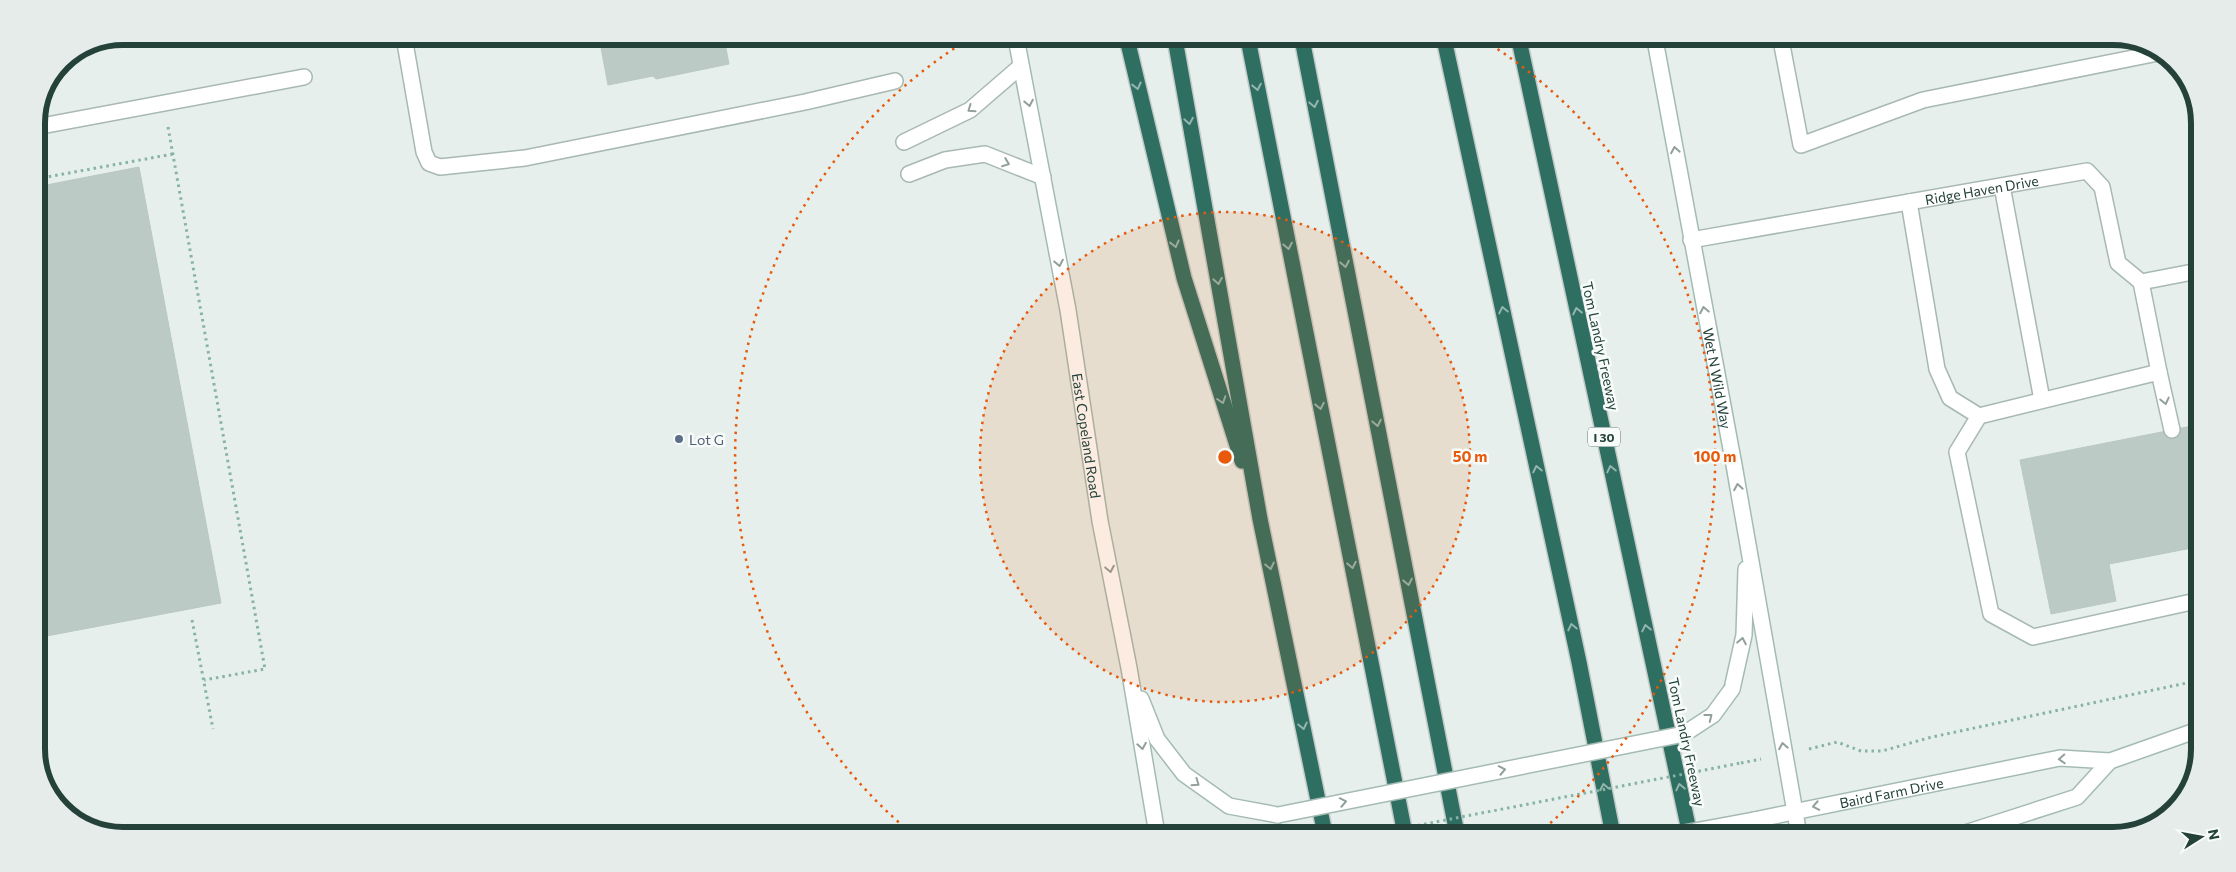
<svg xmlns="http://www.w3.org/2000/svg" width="2236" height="872" viewBox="0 0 2236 872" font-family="Commissioner,sans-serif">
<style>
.building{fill:#bbcac4;stroke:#b8c9c2}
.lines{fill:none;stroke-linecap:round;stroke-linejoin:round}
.lane-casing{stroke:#a8b8b2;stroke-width:18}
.secondary-casing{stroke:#a4bbb3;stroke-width:18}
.highway-casing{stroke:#c2cac8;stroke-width:18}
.path{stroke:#86b3a5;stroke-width:3;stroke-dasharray:2.5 4;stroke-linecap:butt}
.lane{stroke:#fff;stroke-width:15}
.secondary{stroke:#fff;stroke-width:15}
.highway{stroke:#2f6f62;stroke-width:15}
.secondary-bridge-casing{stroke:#a4bbb3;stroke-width:18;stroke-linecap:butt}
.path-bridge{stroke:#86b3a5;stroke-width:3;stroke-dasharray:2.5 4;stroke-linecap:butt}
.secondary-bridge{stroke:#fff;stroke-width:15}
.oneway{stroke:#93b5ae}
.oneway2{stroke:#92a09c}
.ring{fill:none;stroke:#e8590c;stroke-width:2.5;stroke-dasharray:2.5 5}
.service-dot{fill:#5c6f8a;stroke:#f7fbf9;stroke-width:2}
.labels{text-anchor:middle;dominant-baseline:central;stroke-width:5;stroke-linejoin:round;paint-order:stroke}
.shield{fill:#f7fbf9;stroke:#637a73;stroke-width:1}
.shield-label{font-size:12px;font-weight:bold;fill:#24423a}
.street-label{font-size:14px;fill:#24423a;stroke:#f7fbf9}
.service-label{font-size:14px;fill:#4e5e75;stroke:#f7fbf9;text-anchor:start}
.rim{fill:none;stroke:#24423a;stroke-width:6}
.centre{fill:#e8590c;stroke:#f7fbf9;stroke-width:2.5}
.ring-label{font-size:15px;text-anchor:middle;font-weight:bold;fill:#e8590c;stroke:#f7fbf9;stroke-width:5;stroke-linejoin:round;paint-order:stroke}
</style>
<rect width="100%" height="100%" fill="#e6efeb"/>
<!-- building -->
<g class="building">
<polygon points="599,37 724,38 729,64 656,79 653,76 608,85"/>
<polygon points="139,167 221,603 36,638 36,187"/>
<polygon points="2197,425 2197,547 2109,564 2116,601 2051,614 2020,460"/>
</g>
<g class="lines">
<defs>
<g id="lane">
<polyline points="404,37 424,152 429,163 440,167 525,158 805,102 895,81"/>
<polyline points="1781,40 1801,145 1923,100 2158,53"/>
<polyline points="36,127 304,77"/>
<polyline points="904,142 970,110 1021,66"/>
<polyline points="909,174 945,160 985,154 1043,177"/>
<polyline points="2002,186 2042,400"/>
<polyline points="1909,202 1937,369 1950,398 1979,416"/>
<path id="s1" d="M1691,240l396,-69 15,16 16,76 23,19 57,-11"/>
<polyline points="2141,282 2159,372 1979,416 1957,452 1991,614 2033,637 2196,601"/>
<polyline points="2159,372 2172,430"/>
</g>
<g id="secondary">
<path id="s2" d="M1016,38l52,272 32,211 29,147 28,166"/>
<path id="s3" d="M1655,40l79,425 65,370"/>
<polyline points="1732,689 1744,635 1746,569"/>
<polyline points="1141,699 1157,739 1184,774 1229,806 1278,815"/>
<path id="s4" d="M1754,820l306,-62 50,3 85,-30"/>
<polyline points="1959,835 2077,797 2110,761"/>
</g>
<g id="highway">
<polyline points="1127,39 1184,278 1242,461"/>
<polyline points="1175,39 1260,519 1325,834"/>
<polyline points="1248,39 1405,834"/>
<polyline points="1302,39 1457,834"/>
<polyline points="1444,39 1579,662 1613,835"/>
<polyline points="1519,40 1690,835"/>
</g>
</defs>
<!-- lane casing -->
<use href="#lane" class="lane-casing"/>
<!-- secondary casing -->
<use href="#secondary" class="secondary-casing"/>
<!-- highway casing -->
<use href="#highway" class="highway-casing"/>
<!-- path -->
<g class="path">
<polyline points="168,127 265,669 204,680"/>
<polyline points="36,179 173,154"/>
<polyline points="192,620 213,729"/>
<polyline points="1809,749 1837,742 1861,751 1882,751 1932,737 2196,681"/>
<polyline points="1741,763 1761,759"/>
</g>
<!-- lane -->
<use href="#lane" class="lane"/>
<!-- secondary -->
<use href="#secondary" class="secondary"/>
<!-- highway -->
<use href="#highway" class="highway"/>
<defs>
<g id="secondary-bridge">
<polyline points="1278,815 1684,734 1713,715 1732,689"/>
<polyline points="1673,835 1754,820"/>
</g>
</defs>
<!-- secondary-bridge casing -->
<use href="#secondary-bridge" class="secondary-bridge-casing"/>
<!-- path-bridge -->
<polyline class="path-bridge" points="1373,834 1741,763"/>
<!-- secondary-bridge -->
<use href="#secondary-bridge" class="secondary-bridge"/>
</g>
<!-- one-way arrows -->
<defs><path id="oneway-chevron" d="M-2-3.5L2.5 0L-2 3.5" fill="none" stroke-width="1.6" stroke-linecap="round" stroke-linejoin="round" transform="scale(1.25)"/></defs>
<g class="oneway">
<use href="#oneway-chevron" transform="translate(1137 86) rotate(76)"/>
<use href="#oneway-chevron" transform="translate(1257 87) rotate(79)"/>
<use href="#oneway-chevron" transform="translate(1314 104) rotate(79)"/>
<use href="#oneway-chevron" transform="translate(1189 121) rotate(80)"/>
<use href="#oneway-chevron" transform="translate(1175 244) rotate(76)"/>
<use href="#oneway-chevron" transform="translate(1288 246) rotate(79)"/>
<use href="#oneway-chevron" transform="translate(1345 264) rotate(79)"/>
<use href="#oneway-chevron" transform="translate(1218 281) rotate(80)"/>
<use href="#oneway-chevron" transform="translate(1503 310) rotate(-102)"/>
<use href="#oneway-chevron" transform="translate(1577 311) rotate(-102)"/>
<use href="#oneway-chevron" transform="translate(1222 400) rotate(72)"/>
<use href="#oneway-chevron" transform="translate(1320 406) rotate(79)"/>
<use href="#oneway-chevron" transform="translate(1377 423) rotate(79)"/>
<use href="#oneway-chevron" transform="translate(1537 469) rotate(-102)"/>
<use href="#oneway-chevron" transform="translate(1611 469) rotate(-102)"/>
<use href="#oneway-chevron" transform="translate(1352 565) rotate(79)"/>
<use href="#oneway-chevron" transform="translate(1270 566) rotate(78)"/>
<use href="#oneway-chevron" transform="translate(1408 582) rotate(79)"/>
<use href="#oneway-chevron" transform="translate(1572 627) rotate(-102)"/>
<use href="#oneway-chevron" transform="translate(1646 628) rotate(-102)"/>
<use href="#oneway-chevron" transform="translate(1303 726) rotate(78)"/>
<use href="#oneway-chevron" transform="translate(1604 787) rotate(-101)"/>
<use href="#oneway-chevron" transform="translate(1680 787) rotate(-102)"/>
</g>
<g class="oneway2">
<use href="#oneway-chevron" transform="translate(1029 103) rotate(79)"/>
<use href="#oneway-chevron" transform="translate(971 109) rotate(145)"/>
<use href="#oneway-chevron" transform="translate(1675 150) rotate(-100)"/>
<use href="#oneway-chevron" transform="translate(1006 163) rotate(21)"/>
<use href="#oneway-chevron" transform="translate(1059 263) rotate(79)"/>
<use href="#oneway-chevron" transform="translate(1704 310) rotate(-101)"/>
<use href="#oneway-chevron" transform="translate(2165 401) rotate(77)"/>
<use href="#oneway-chevron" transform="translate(1738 487) rotate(-100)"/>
<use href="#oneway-chevron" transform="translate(1110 569) rotate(79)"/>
<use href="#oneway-chevron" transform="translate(1742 641) rotate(-79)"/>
<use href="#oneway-chevron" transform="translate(1709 717) rotate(-38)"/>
<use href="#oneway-chevron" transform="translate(1142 746) rotate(80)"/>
<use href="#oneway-chevron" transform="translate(1783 746) rotate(-100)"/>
<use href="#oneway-chevron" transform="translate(2062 759) rotate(177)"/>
<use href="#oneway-chevron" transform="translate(1502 770) rotate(-11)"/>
<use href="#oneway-chevron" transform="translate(1196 783) rotate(35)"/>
<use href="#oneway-chevron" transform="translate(1343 802) rotate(-11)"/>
<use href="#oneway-chevron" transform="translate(1816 806) rotate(169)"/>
</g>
<!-- distance rings -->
<circle cx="1225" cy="457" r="245" fill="#e8590c" fill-opacity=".12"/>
<g class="ring">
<circle cx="1225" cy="457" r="245"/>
<path d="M910 832A490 490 0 0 1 969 39M1485 41A490 490 0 0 1 1540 832"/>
</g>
<!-- markers -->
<circle class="service-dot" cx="679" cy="439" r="5"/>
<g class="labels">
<!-- shield labels -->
<rect class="shield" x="1588" y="427.5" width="32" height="19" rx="4"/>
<g class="shield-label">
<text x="1604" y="437">I 30</text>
</g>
<!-- street labels -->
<g class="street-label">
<text stroke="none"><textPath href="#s1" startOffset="295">Ridge Haven Drive</textPath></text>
<text transform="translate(1601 346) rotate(78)">Tom Landry Freeway</text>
<text stroke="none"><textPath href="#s3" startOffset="344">Wet N Wild Way</textPath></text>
<text stroke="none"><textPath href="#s2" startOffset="404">East Copeland Road</textPath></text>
<text transform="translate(1687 742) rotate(78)">Tom Landry Freeway</text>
<text stroke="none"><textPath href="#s4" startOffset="140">Baird Farm Drive</textPath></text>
</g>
<!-- service labels -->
<g class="service-label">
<text x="689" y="439">Lot G</text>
</g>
</g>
<!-- crop -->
<path d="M0 0H2236V872H0ZM123 45H2113A78 78 0 0 1 2191 123V749A78 78 0 0 1 2113 827H123A78 78 0 0 1 45 749V123A78 78 0 0 1 123 45Z" fill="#e6ecea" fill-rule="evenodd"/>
<path class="rim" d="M123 45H2113A78 78 0 0 1 2191 123V749A78 78 0 0 1 2113 827H123A78 78 0 0 1 45 749V123A78 78 0 0 1 123 45Z"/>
<circle cx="1225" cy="457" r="8" class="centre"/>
<g class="ring-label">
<text x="1470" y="462">50 m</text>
<text x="1715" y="462">100 m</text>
</g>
<!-- north arrow -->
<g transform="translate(2201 837) rotate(79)" stroke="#f7fbf9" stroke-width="4" paint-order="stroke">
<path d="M0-4L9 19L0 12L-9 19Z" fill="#24423a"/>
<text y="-8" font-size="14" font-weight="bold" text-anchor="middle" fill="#24423a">N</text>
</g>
</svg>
